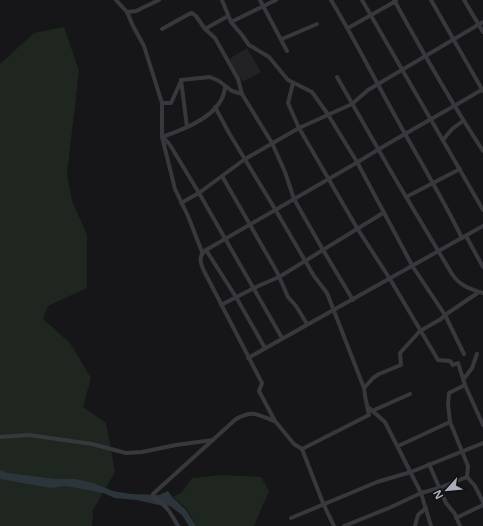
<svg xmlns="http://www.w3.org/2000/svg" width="483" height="526" viewBox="0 0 483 526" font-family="'Open Sans',sans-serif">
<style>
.built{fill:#222225}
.green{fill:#1e261f}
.water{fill:#2c353c}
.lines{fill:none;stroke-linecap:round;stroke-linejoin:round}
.minor{stroke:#37383d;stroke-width:4}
</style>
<rect width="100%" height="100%" fill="#161618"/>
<!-- built -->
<polygon class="built" points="247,48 261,72 242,82 229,59"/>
<!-- green -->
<g class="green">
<polygon points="64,27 79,71 67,174 72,201 87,235 87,288 48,306 43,319 70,343 91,378 83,407 106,423 115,472 93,510 92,526 0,526 0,64 34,33"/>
<polygon points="222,475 261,477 269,491 254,526 196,526 187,509 173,497 181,493 192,478"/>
</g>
<!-- water -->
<polygon class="water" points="0,470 8,473 55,479 75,479 93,483 113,491 131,494 159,495 168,491 173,498 186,510 196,526 189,526 182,515 170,506 159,505 137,500 115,498 103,493 77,488 66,486 51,488 0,479"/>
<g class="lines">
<!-- minor -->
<g class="minor">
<polyline points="116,0 127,12 133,26 144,46 162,103 162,137 175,189 188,216 202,252"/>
<polyline points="222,0 231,22 242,35 249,45 269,57 288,80 312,92 327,113 357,162 413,267 445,315 464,354"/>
<polyline points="260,0 287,51"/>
<path d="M331,0c24,40 45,82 68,123 21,38 44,76 63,115"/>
<polyline points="362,0 483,210"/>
<path d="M394,0c28,51 57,102 89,151"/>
<polyline points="431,0 483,91"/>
<polyline points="464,0 483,32"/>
<polyline points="127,12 136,11 159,0"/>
<polyline points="231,22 276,0"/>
<polyline points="348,28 396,1"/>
<polyline points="162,29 189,14 192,13 196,16 205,29 215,38 238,79 242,94"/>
<polyline points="205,29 228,16"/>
<polyline points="282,39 317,24"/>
<path d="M337,77l56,98 59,99c8,12 18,15 31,19"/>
<polyline points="181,80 210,77 219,81 232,91 242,94 272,143 285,172 294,199 323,250 353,300"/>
<polyline points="181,80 187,127"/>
<polyline points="293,83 288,103 299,128 357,228 390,279 438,360 450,361 453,365 458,363 465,385 483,425"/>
<polyline points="162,103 171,103 181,81"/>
<polyline points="215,107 229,133 275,209 314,276 327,293 364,388 365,396 369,415 302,449"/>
<path d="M162,137c23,-8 61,-22 63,-50"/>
<polyline points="163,137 170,145 199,193 282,338"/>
<polyline points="443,140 452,129 463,121"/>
<polyline points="222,176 277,272 288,297 296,306 307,324"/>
<polyline points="406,197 460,169"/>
<polyline points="181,203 199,193 245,159 259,151 299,128 352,104 368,90 483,22"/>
<polyline points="466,236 483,267"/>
<polyline points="206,250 236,297 265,348"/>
<polyline points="221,305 254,288 279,277 383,213"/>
<polyline points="248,358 483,226"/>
<polyline points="463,380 472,368 477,354"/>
<polyline points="465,385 449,393 448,404 450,422 468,466 467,477 475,486 483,502"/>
<polyline points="364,388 373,378 379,374 401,365 400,353 420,331 441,319 445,315 479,292"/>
<polyline points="368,407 385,422 421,493 431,526"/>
<polyline points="372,411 410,394"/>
<polyline points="0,437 29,435 92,444 126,453 142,452 176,445 213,440"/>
<polyline points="398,446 450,422"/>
<polyline points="429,464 446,503 455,514 460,526"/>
<polyline points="291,518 377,482 411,472 483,443"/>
<polyline points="456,518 483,505"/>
<path d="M178,526c-7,-12 -11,-21 -24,-28l-1,-4 83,-75c17,-9 21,-5 38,2"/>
<path d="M334,526l-11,-23 -21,-54 -8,-5 -19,-23 -16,-30 3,-8 -58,-112c-4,-8 -6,-16 2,-21l152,-88c41,-26 84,-48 125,-73"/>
<polyline points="344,526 389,508 421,493 439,488 467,477"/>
<polyline points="415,526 418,515 426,508"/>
</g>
</g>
<!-- north arrow -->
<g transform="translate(447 490) rotate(243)" stroke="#111113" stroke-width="3" paint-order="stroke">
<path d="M0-3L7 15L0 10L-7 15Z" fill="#a8adb8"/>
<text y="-6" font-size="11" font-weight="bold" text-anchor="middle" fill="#a8adb8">N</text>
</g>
</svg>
